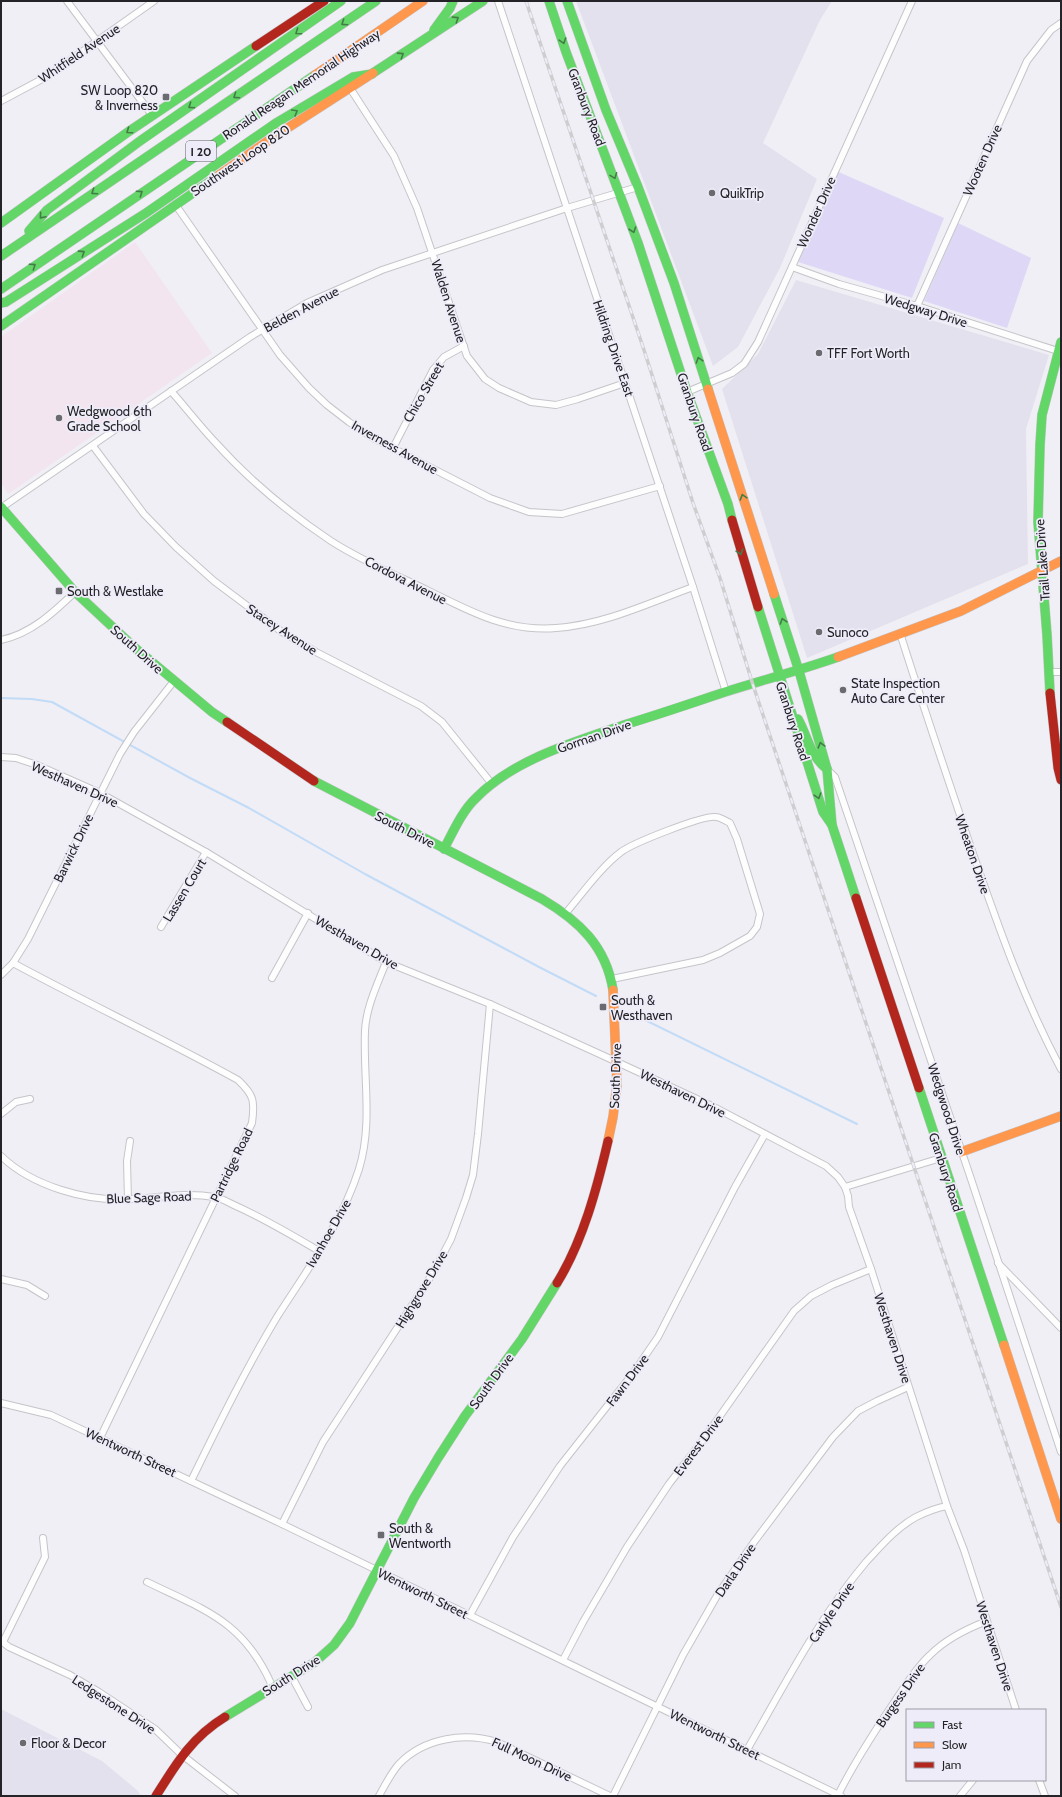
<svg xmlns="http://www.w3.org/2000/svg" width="1062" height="1797" viewBox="0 0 1062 1797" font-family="Cabin,sans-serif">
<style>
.built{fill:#e4e1ee}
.education{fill:#f2e5ef}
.green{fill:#ded8f6}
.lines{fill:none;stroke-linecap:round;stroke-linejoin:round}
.stream{stroke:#c2dbf6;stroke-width:2}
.street-casing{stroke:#c5c5c9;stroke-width:8}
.fast-casing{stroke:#c5c5c9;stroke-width:10}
.slow-casing{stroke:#c5c5c9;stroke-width:10}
.jam-casing{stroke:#c5c5c9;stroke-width:10}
.street{stroke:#fdfdfe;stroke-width:6}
.fast{stroke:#63d668;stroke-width:9}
.slow{stroke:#ff974d;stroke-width:9}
.jam{stroke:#b3261e;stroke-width:9}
.rail-casing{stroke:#ceced0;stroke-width:3.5}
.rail{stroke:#eeecf8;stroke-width:2;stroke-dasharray:6;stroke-linecap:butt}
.oneway{stroke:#447c48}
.poi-dot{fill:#6b6a6f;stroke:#eeecf8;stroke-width:1.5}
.labels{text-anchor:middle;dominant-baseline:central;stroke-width:3.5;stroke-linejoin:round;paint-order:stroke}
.shield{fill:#eeecf8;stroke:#615f66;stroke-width:1}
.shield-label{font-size:12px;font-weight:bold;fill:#242327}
.street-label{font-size:13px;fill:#242327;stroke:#eeecf8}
.poi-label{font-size:13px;fill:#242327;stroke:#eeecf8;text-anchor:start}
</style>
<rect width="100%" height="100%" fill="#f0eff5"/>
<!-- built -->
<g class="built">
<polygon points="576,1 832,1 820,20 763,143 817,179 780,268 738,347 713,366"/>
<polygon points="796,280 1049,355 1026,429 1028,564 807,658 722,389 758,354"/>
<polygon points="1,1709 102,1761 138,1791 141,1796 1,1796"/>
</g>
<!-- education -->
<polygon class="education" points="135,242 212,353 8,494 1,483 1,337"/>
<!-- green -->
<g class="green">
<polygon points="834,170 944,218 912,298 798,262"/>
<polygon points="958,223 1031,258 1007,328 924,301"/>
</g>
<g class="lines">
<!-- stream -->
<g class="stream">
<polyline points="1,698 32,699 52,702 190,778 249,808 365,874 539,967 596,996"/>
<polyline points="637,1016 857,1124"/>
</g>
<defs>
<g id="street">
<polyline points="67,1 152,115"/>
<polyline points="498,1 693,587 726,692"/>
<polyline points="350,88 394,156 417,208 467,356 485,379 499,388 531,402 556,405 578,399 625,383"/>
<polyline points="1,101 46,77 154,1"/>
<polyline points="175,204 280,355 309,388 327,405 349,422 373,438 490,498 529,512 562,514 660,486"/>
<polyline points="792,267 839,284 917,306 1061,352"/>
<polyline points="917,306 1027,61 1051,30 1061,23"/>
<path d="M171,391c15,17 29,35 44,51 34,38 74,71 116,99 31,20 65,34 98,50 42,21 79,41 127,37 47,-3 93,-25 137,-41"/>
<polyline points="687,392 732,373 744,364 758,342 912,1"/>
<polyline points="93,446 144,514 176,547 214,581 282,632 316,652 421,706 442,722 492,784"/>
<polyline points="393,448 433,370 444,357 464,346"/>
<polyline points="1,508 250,337 307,303 382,270 567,208 638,187"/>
<path d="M900,633c22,70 46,140 69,209 27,78 53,154 92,227"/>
<path d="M1,640c30,-6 53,-28 74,-48"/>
<polyline points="1048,672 1061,672"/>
<polyline points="1,757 16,758 37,765 100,793 206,852 386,962 490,1004 604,1056 712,1106 826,1166 838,1177 845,1187 848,1196 849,1207 871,1269 947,1506 964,1550 1016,1710"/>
<polyline points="827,769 835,777 971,1179 1061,1452"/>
<path d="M565,914c17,-20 36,-47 56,-62 12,-9 82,-37 95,-35 4,0 10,4 14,6l7,16 23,75 -3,13 -7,9 -30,17 -17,7 -91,19"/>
<polyline points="161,927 206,852"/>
<path d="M13,963c74,40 151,76 225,117 16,15 17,21 14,43l-152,315"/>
<polyline points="1,975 13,963 28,939 120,754 134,732 174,681"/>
<polyline points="272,978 308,913"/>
<polyline points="1,1114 16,1102 30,1099"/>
<path d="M1,1156c31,30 86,46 129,43 27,-1 56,-7 84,-2 8,1 15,6 22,9 29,13 56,29 83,45"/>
<polyline points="845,1187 941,1158"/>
<polyline points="128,1200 127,1161 130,1141"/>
<polyline points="998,1263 1061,1328"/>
<polyline points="1,1279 27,1285 45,1296"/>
<polyline points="1,1403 51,1415 282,1524 841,1796"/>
<path d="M191,1481c27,-55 54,-111 86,-164 30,-47 65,-94 82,-148 14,-45 4,-92 6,-138 1,-24 13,-48 21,-69"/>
<polyline points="282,1524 323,1442 433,1273 451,1239 466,1198 473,1175 478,1134 490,1004"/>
<path d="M147,1582c60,29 98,40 126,106"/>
<polyline points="470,1615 513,1537 560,1466 634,1372 658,1337 735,1187 765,1134"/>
<polyline points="1,1641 9,1647 70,1675 99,1692 155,1729 182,1755 235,1796"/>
<polyline points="3,1642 45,1557 43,1538"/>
<polyline points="563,1660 583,1622 627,1547 669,1484 703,1440 794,1311 811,1296 832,1285 871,1269"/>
<polyline points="292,1677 308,1707"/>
<path d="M747,1750c37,-64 71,-131 119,-188 15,-16 30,-34 50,-45 10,-5 20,-9 31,-11"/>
<polyline points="1039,1780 1045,1796"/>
<path d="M838,1795c17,-34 38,-66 59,-97 10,-15 19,-30 33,-43 16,-16 36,-26 57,-34"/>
<path d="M379,1796c6,-11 12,-23 20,-32 25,-26 65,-32 98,-22l113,54"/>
<polyline points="613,1796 683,1655 718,1594 754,1542 833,1437 858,1411 877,1401 908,1387"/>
<polyline points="960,1796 973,1780"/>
</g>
<g id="fast">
<polyline points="549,1 566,52 638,243 687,392 728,504 732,520"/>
<polyline points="567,1 606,110 638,187 674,283 708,389"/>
<polyline points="434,30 450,8 453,1"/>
<polyline points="373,73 483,1"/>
<polyline points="1,223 128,132 256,46"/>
<polyline points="29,231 47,210 140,141 341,1"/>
<polyline points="1,256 376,1"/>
<polyline points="1,289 315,75"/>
<polyline points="1,303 6,302 146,213 276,123 353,77 372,74"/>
<polyline points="1,326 219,175"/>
<polyline points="1,507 75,592 134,647 212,712 227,722"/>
<polyline points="774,594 799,671 827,769 832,825"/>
<polyline points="758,607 823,812 832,825 856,898"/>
<polyline points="1050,693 1047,635 1038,522 1040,445 1042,415 1061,342"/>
<path d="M798,719c10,18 12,37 29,50"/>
<path d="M314,781l228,118c37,22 64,47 71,91"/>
<path d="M444,849c9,-17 18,-38 32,-51 38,-39 101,-57 151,-74 33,-10 65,-21 98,-32 38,-12 76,-22 113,-35"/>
<polyline points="919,1088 1004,1345"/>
<polyline points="225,1717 315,1662 334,1645 350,1623 414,1498 438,1458 465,1416 522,1339 557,1283"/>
</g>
<g id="slow">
<polyline points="315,75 423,1"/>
<polyline points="219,175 272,138 373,73"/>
<polyline points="708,389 774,594"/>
<polyline points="838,657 961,611 1061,561"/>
<polyline points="608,1141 613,1117 617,1085 613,990"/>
<polyline points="961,1152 1061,1116"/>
<polyline points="1004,1345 1061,1519"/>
</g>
<g id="jam">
<polyline points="256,46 324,1"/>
<polyline points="732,520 758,607"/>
<polyline points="1050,693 1058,768 1061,780"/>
<polyline points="227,722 314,781"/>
<polyline points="856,898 919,1088"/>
<path d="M557,1283c26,-42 40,-95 51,-142"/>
<path d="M156,1796c20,-32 36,-59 69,-79"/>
</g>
</defs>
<!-- street casing -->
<use href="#street" class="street-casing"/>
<!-- fast casing -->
<use href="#fast" class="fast-casing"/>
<!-- slow casing -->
<use href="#slow" class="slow-casing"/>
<!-- jam casing -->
<use href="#jam" class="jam-casing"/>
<!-- street -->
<use href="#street" class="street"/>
<!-- fast -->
<use href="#fast" class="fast"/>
<!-- slow -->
<use href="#slow" class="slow"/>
<!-- jam -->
<use href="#jam" class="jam"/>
<defs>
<polyline id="rail" points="526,1 644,350 693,503 720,578 753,685 1061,1607"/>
</defs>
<!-- rail casing -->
<use href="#rail" class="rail-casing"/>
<!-- rail -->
<use href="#rail" class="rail"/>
</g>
<!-- one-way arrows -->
<defs><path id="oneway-chevron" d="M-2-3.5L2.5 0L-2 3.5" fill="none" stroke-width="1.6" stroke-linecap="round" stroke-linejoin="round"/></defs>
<g class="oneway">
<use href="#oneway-chevron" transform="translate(456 19) rotate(-33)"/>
<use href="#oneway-chevron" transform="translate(344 23) rotate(146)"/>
<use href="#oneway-chevron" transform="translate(298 32) rotate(145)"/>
<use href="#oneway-chevron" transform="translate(563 41) rotate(72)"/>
<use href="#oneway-chevron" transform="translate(401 55) rotate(-33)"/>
<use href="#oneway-chevron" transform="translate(236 96) rotate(146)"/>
<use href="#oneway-chevron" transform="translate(191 106) rotate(146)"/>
<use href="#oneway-chevron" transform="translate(295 112) rotate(-30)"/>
<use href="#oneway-chevron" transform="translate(129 131) rotate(145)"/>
<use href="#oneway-chevron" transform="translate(614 176) rotate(69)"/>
<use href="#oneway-chevron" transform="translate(94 192) rotate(146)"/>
<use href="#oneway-chevron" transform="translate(140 193) rotate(-34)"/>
<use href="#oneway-chevron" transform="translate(42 216) rotate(131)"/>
<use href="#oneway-chevron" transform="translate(633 230) rotate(71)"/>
<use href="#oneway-chevron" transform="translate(82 253) rotate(-33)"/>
<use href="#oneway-chevron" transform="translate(33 266) rotate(-34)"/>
<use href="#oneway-chevron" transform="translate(699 360) rotate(-108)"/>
<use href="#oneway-chevron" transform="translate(743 497) rotate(-107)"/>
<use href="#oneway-chevron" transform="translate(740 552) rotate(73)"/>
<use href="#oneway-chevron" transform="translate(783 621) rotate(-108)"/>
<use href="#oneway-chevron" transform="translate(821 745) rotate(-105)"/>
<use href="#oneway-chevron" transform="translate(818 796) rotate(73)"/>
</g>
<!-- markers -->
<g class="poi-dot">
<rect x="162" y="93" width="8" height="8" rx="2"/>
<circle cx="712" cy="193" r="4"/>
<circle cx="819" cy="353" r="4"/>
<circle cx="59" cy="418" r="4"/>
<rect x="55" y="587" width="8" height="8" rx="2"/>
<circle cx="819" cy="632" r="4"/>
<circle cx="843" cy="690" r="4"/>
<rect x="599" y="1003" width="8" height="8" rx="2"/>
<rect x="377" y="1531" width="8" height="8" rx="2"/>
<circle cx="23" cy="1743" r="4"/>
</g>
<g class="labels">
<!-- shield labels -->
<rect class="shield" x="186" y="141" width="30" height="20" rx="3"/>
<g class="shield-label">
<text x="201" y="151">I 20</text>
</g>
<!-- street labels -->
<g class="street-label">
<text transform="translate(79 53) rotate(-34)">Whitfield Avenue</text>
<text transform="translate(301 84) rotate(-34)">Ronald Reagan Memorial Highway</text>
<text transform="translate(587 107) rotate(69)">Granbury Road</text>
<text transform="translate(240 160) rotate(-34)">Southwest Loop 820</text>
<text transform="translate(982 160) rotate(-66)">Wooten Drive</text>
<text transform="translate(816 212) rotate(-66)">Wonder Drive</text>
<text transform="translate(449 301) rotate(72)">Walden Avenue</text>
<text transform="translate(301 309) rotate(-28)">Belden Avenue</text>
<text transform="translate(926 310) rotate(17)">Wedgway Drive</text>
<text transform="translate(614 348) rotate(71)">Hildring Drive East</text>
<text transform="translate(423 392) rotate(-60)">Chico Street</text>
<text transform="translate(695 412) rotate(71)">Granbury Road</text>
<text transform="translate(395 447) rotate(29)">Inverness Avenue</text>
<text transform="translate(1042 560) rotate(-94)">Trail Lake Drive</text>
<text transform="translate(406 580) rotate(27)">Cordova Avenue</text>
<text transform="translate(282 629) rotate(33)">Stacey Avenue</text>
<text transform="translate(137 649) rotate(42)">South Drive</text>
<text transform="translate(793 721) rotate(72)">Granbury Road</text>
<text transform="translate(594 736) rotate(-19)">Gorman Drive</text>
<text transform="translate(75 784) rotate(24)">Westhaven Drive</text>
<text transform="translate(405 829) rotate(27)">South Drive</text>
<text transform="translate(73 848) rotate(-64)">Barwick Drive</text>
<text transform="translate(973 854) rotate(71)">Wheaton Drive</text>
<text transform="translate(184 890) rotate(-59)">Lassen Court</text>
<text transform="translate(357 942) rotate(30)">Westhaven Drive</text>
<text transform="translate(615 1076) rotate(-88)">South Drive</text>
<text transform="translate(683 1093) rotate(26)">Westhaven Drive</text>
<text transform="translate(947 1109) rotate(72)">Wedgwood Drive</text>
<text transform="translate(231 1165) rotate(-64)">Partridge Road</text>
<text transform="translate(946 1172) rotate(72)">Granbury Road</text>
<text transform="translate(149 1197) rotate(-2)">Blue Sage Road</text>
<text transform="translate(328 1233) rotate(-60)">Ivanhoe Drive</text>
<text transform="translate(421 1289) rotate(-59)">Highgrove Drive</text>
<text transform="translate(893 1338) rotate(72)">Westhaven Drive</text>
<text transform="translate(627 1380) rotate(-53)">Fawn Drive</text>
<text transform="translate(491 1381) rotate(-54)">South Drive</text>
<text transform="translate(698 1445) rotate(-53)">Everest Drive</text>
<text transform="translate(131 1452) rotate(25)">Wentworth Street</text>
<text transform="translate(735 1570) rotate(-56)">Darla Drive</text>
<text transform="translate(423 1593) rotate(26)">Wentworth Street</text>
<text transform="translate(831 1612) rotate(-56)">Carlyle Drive</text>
<text transform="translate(995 1646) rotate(72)">Westhaven Drive</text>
<text transform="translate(291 1675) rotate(-32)">South Drive</text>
<text transform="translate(900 1695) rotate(-55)">Burgess Drive</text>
<text transform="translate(114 1704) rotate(33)">Ledgestone Drive</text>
<text transform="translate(715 1734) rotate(26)">Wentworth Street</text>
<text transform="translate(532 1759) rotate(25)">Full Moon Drive</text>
</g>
<!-- poi labels -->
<g class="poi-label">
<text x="158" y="90" text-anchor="end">SW Loop 820<tspan x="158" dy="15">&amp; Inverness</tspan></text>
<text x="720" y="193">QuikTrip</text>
<text x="827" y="353">TFF Fort Worth</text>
<text x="67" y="411">Wedgwood 6th<tspan x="67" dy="15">Grade School</tspan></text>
<text x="67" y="591">South &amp; Westlake</text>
<text x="827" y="632">Sunoco</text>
<text x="851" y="683">State Inspection<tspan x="851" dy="15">Auto Care Center</tspan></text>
<text x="611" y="1000">South &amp;<tspan x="611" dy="15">Westhaven</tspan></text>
<text x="389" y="1528">South &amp;<tspan x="389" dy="15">Wentworth</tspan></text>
<text x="31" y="1743">Floor &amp; Decor</text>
</g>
</g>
<!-- border -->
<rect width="1062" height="1797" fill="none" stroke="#242327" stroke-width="4"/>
<!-- legend -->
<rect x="906" y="1709" width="140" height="72" fill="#eeecf8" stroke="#9d9ca4"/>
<rect x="914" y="1722" width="20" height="6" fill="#63d668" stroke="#9d9ca4"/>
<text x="942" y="1729" font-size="12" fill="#242327">Fast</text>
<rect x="914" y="1742" width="20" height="6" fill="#ff974d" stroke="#9d9ca4"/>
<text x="942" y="1749" font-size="12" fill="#242327">Slow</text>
<rect x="914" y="1762" width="20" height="6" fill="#b3261e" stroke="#9d9ca4"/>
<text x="942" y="1769" font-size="12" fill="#242327">Jam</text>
</svg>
